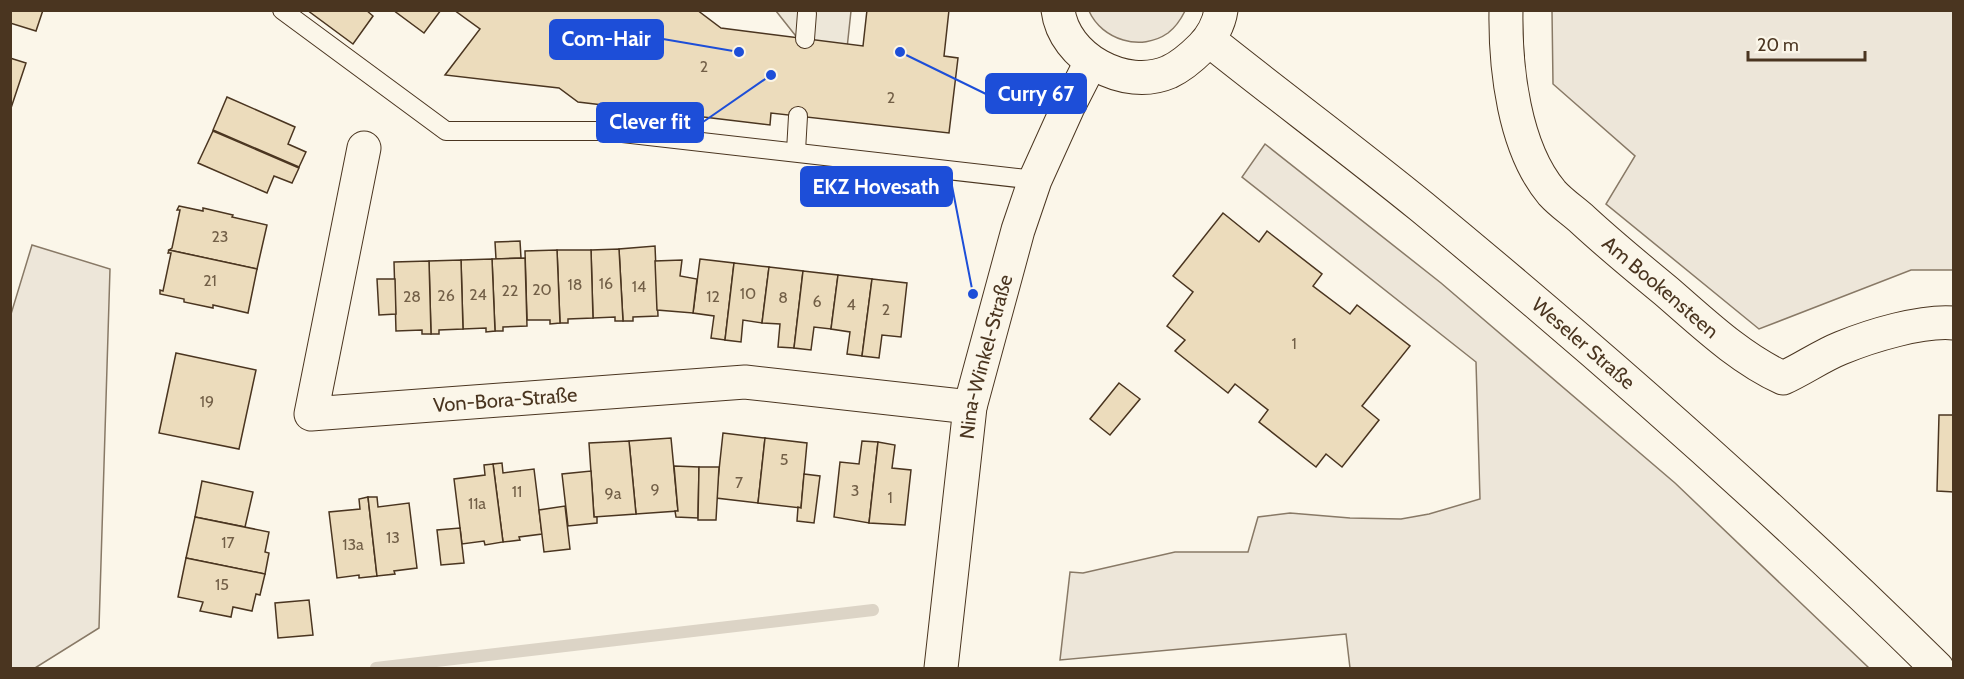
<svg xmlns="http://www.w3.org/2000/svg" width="1964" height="679" viewBox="0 0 1964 679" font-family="Cabin,sans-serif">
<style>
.green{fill:#ede6d9;stroke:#887966;stroke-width:1.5}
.parking{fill:#ede7d9;stroke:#887966;stroke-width:1.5}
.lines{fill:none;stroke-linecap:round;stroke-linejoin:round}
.stream{stroke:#dcd4c6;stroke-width:12}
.building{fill:#ecdcbc;stroke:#4a3520;stroke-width:1.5}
.service-casing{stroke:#4a3520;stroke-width:20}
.minor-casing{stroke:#4a3520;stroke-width:35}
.tertiary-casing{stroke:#4a3520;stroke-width:35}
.service{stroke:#fbf6e9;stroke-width:18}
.minor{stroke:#fbf6e9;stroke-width:33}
.tertiary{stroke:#fbf6e9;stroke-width:33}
.labels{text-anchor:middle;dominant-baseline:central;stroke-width:4.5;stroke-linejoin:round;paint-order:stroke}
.number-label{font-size:16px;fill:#725f47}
.street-label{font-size:20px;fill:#4a3520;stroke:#fbf6e9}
.leader{fill:none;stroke:#1d4ed8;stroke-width:2}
.callout-dot{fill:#1d4ed8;stroke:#fbf6e9;stroke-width:2}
.callout{fill:#1d4ed8;stroke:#1d4ed8;stroke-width:2}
.callout-label{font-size:21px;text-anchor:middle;font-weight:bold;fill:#fff}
</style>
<rect width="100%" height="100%" fill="#fbf6e9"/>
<!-- green -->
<g class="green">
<path d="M1089,11h96c-4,8 -9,16 -17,22 -27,19 -66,7 -79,-22z"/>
<polygon points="1552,11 1953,11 1953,270 1911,270 1759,329 1606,204 1635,156 1553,84"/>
<polygon points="1265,144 1441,283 1675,483 1869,668 1350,668 1346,634 1060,660 1070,572 1083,573 1175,552 1248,552 1258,517 1290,513 1350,518 1401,519 1429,514 1480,499 1476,362 1242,177"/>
<polygon points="32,245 110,269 99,628 35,668 11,668 11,314"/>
</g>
<!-- parking -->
<polygon class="parking" points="776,11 851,11 845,67 818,64"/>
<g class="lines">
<!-- stream -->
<polyline class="stream" points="376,668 873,610"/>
</g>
<!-- building -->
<g class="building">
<polygon points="10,10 43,10 36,31 10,23"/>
<polygon points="307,10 366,10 373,16 353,44"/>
<polygon points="393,10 441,10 424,33"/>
<polygon points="454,10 697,10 721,28 863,46 867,10 949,10 944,56 958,58 949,133 771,113 770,125 578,102 559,88 445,75 480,29"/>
<polygon points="10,58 26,63 10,111"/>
<polygon points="227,97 295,127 288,144 306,152 299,167 213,130"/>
<polygon points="213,131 299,168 292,183 274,176 267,193 198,163"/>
<polygon points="179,206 203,211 203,208 233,215 232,217 267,225 257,269 169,250 172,248 180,210 177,210"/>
<polygon points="1223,213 1259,242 1267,231 1322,274 1313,286 1350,314 1357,305 1410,346 1362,406 1379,420 1342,467 1326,454 1316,467 1259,422 1268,410 1235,384 1228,393 1175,351 1185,340 1167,326 1193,292 1173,276"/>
<polygon points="520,241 521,258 496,259 495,242"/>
<polygon points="655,246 658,316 633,317 633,321 623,321 619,249"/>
<polygon points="619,249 623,321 615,321 615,317 593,318 591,250"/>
<polygon points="169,250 257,269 248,313 213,305 213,308 184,302 184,299 160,294 160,290 163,291 171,253 168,253"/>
<polygon points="557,250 591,250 593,318 568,319 568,323 560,323"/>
<polygon points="557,250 560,323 550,324 550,320 527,320 525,251"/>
<polygon points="525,258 527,326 503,327 503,331 495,331 492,259"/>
<polygon points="492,259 495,331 486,332 486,328 463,329 461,260"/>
<polygon points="700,259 734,263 725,340 711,338 714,316 693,313"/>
<polygon points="461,260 463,329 439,330 439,334 431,334 429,261"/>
<polygon points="682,260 680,276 697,279 693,313 657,310 655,261"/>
<polygon points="429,261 431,334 422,334 422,330 396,331 394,262"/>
<polygon points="734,263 769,267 762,323 743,320 741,342 725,340"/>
<polygon points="769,267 803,271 794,348 778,347 780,324 762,323"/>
<polygon points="803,271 838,275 831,329 814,327 811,350 794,348"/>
<polygon points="838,275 872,279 862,356 847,354 850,332 831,329"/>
<polygon points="377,279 395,279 396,314 379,315"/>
<polygon points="872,279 907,283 901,337 882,335 879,358 862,356"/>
<polygon points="176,353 256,370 239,449 159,433"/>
<polygon points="1119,383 1140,399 1110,435 1090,419"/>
<polygon points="1939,415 1954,415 1954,492 1937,491"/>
<polygon points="723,433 765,438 758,503 716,498"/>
<polygon points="671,438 678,511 636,514 629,441"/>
<polygon points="765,438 807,443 801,508 758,503"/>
<polygon points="629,441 636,514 594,517 589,443"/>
<polygon points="862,441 878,442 869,523 834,517 840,462 859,464"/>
<polygon points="878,442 895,445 892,468 911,470 905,525 869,523"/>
<polygon points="502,463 503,473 534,469 542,534 519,537 520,540 503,542 493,464"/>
<polygon points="493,464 503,542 485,545 484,541 462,544 454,479 485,475 484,465"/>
<polygon points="674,466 699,467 698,518 676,517 675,511 678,511"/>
<polygon points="699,467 719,467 716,520 698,520"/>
<polygon points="591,471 594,517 597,517 597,523 568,526 562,474"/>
<polygon points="804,474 820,476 814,523 797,521 798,507 801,508"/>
<polygon points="202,481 253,492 245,527 195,517"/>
<polygon points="368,497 377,576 359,578 359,575 337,578 329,512 360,509 359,499"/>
<polygon points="368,497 377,497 378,507 409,503 417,568 394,571 395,574 377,576"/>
<polygon points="565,506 570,549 544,552 539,510"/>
<polygon points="195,517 269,532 265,552 269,553 265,574 186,558"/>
<polygon points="460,528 464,563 441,565 437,530"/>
<polygon points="186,558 265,574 260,595 256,594 252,611 233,607 231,617 200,611 203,602 178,597"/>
<polygon points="309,600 313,635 278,638 275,603"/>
</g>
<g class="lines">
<defs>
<g id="service">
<polyline points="282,10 446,131 605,131 1035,180"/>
<polyline points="805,39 807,13"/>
<polyline points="796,151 798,116"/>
</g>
<g id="minor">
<path id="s1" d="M1506,10c-1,58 8,138 46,183 9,10 21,18 31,27 27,25 55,48 83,71 36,31 73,67 117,87 20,-9 38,-22 58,-30 29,-12 81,-28 113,-25"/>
<path id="s2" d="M364,148l-53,266 434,-32 225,25"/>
<path id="s3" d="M941,668l29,-261 48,-177 17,-50 33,-73 23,-45"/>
</g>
<g id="tertiary">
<path d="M1058,10c6,48 67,81 111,62 13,-6 23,-15 33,-25 9,-9 17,-23 19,-37"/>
<path id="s4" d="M1209,40c70,56 143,110 213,167 178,147 351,299 515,461"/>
</g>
</defs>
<!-- service casing -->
<use href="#service" class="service-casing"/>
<!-- minor casing -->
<use href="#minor" class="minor-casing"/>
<!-- tertiary casing -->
<use href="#tertiary" class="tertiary-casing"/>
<!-- service -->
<use href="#service" class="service"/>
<!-- minor -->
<use href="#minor" class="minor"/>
<!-- tertiary -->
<use href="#tertiary" class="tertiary"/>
</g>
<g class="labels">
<!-- number labels -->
<g class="number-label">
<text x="704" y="66">2</text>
<text x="891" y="97">2</text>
<text x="220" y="236">23</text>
<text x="210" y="280">21</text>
<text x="606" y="283">16</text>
<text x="575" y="284">18</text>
<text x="639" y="286">14</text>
<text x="542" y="289">20</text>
<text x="510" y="290">22</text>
<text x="748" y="293">10</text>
<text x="478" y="294">24</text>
<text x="446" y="295">26</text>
<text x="412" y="296">28</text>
<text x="713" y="296">12</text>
<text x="783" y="297">8</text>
<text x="817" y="301">6</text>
<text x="851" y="304">4</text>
<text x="886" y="309">2</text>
<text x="1294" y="343">1</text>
<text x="207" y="401">19</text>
<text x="784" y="459">5</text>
<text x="739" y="482">7</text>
<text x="655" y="489">9</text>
<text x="855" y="490">3</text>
<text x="517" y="491">11</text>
<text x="613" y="493">9a</text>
<text x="890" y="497">1</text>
<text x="477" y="503">11a</text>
<text x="393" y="537">13</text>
<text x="228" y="542">17</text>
<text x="353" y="544">13a</text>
<text x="222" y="584">15</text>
</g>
<!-- street labels -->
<g class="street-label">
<text stroke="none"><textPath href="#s1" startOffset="336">Am Bookensteen</textPath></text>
<text stroke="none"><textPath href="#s4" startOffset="482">Weseler Straße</textPath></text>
<text stroke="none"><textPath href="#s3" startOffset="315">Nina-Winkel-Straße</textPath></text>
<text stroke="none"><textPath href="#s2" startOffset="466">Von-Bora-Straße</textPath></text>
</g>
</g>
<!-- callouts -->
<path class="leader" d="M739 52L663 39M900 52L986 94M771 75L703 122M973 294L952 186"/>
<g class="callout-dot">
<circle cx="739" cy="52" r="6"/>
<circle cx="900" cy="52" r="6"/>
<circle cx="771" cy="75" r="6"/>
<circle cx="973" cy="294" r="6"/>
</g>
<g class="callout">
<rect x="550" y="20" width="113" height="39" rx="6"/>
<rect x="986" y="74" width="100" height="39" rx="6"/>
<rect x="597" y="103" width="106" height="39" rx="6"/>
<rect x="801" y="167" width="151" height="39" rx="6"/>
</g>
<g class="callout-label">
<text x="606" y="46">Com-Hair</text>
<text x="1036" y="101">Curry 67</text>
<text x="650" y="129">Clever fit</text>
<text x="876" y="194">EKZ Hovesath</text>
</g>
<!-- border -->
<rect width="1964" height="679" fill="none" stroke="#4a3520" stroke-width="24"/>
<!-- scale -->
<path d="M1748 51v9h117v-9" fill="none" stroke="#4a3520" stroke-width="3"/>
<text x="1757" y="51" font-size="18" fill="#4a3520" stroke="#fbf6e9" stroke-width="4.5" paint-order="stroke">20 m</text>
</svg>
